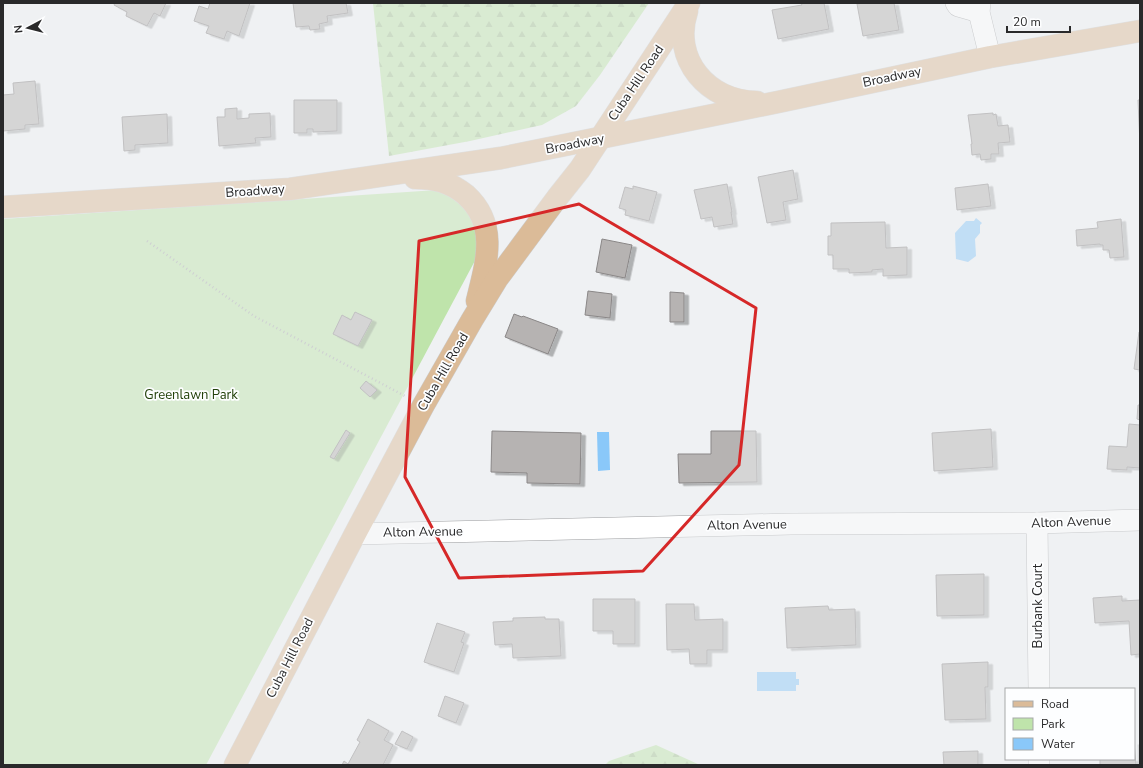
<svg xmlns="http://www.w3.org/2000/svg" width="1143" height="768" viewBox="0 0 1143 768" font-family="'Nunito Sans',sans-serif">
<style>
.forest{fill:url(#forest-firs)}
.green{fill:#bfe4ab}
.water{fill:#8ac8f9}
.building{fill:#b6b3b2;stroke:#8a8787;filter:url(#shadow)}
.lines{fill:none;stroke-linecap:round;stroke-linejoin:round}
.minor-casing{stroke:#9d9ea0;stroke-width:22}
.major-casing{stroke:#ccc;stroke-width:23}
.path{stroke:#a7a8aa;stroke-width:2.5;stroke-dasharray:1 3;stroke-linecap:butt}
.minor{stroke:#fff;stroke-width:21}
.major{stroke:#dbbb98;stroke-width:22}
.marked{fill:none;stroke:#d62828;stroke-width:3;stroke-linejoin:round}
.labels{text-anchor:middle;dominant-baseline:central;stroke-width:3.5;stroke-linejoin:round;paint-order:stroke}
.street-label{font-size:13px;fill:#29292a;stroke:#fdfeff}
.park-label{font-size:13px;fill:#22410a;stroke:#fdfeff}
</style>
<defs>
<pattern id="forest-firs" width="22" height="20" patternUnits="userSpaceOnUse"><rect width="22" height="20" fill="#bfe4ab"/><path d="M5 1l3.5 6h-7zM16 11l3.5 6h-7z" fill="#a4c493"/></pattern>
<filter id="shadow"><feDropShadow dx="4.5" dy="2.5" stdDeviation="0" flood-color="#0004"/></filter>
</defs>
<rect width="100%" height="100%" fill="#eff1f3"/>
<!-- forest -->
<g class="forest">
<polygon points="373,3 649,3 600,75 576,106 542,125 470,141 389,156"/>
<polygon points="656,745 700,765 605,765 609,761"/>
</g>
<!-- green -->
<polygon class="green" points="437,190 457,196 473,212 478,255 206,765 3,765 3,219"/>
<!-- water -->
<g class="water">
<polygon points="976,218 982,223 980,225 980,233 975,239 976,256 968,262 956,259 955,233 966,221 974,221"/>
<polygon points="597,432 609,432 610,470 598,471"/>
<polygon points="757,672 796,672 796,679 799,679 799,685 796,685 796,691 757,691"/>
</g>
<!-- building -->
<g class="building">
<polygon points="115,3 166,3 160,16 154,13 147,26 126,16 127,12 114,5"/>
<polygon points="210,3 250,3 239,36 227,31 224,39 206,33 209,26 194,21 199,6 208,9"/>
<polygon points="293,3 346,3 348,13 327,16 328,22 319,24 320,29 310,30 309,26 296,27"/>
<polygon points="801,3 824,3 829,29 778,39 772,10 802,5"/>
<polygon points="864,3 894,3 899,30 863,36 857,4"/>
<polygon points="35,81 39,124 25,125 25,129 3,131 3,95 14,94 13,83"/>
<polygon points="294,100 337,100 337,131 313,132 313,129 307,129 307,133 294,133"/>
<polygon points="1138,100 1140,100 1140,145"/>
<polygon points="237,108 237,119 249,118 249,114 270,113 271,137 255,138 256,143 219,146 217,117 225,117 225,109"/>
<polygon points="993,113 993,115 996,114 998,126 1008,125 1010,142 998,143 999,154 991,154 991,159 981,160 980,154 972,155 971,144 972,144 968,115"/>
<polygon points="167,114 168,143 135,145 135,150 124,151 122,117"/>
<polygon points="793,170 798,199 783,202 786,220 767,223 758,177"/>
<polygon points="727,184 732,212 731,212 733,224 714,227 712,217 701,219 694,190"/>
<polygon points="988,184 991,206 957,210 955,188"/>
<polygon points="633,186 657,192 649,221 625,215 626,210 619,208 625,187 633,189"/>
<polygon points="1121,219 1124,257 1110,258 1109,250 1103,250 1103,245 1100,245 1100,244 1077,246 1076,230 1098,228 1097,222"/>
<polygon points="885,222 886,248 907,247 907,275 883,276 883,269 872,270 872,272 849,273 849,269 833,269 833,255 828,255 828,236 831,236 831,223"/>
<polygon points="602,239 632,245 625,278 596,272"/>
<polygon points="588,291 612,294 610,318 585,315"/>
<polygon points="670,292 684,293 684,322 670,322"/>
<polygon points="355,312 372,320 358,346 333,334 342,315 351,320"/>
<polygon points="514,314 522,317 523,316 558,329 548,354 505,337"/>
<polygon points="1139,332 1140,333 1140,370 1134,369"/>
<polygon points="366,381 377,390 370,397 360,388"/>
<polygon points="1138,405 1140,405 1140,420 1137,419"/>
<polygon points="1129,424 1140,425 1140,468 1127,467 1127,470 1107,469 1109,446 1127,447"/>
<polygon points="991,429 993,467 934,471 932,433"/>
<polygon points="346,430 350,433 334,459 330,457"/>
<polygon points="492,431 581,433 580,484 527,483 527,473 491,472"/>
<polygon points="711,431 756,431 757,482 679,483 678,454 711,454"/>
<polygon points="984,574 984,615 937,616 936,575"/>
<polygon points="1122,596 1122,601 1140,600 1140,654 1131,655 1129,621 1095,623 1093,598"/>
<polygon points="593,599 635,599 635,644 613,644 613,631 593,631"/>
<polygon points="666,604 694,604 695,620 723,619 723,650 707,650 707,664 690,664 689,649 667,650"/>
<polygon points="828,606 829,610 855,609 856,645 787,648 785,608"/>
<polygon points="545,617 545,619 559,619 561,656 513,658 512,644 495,645 493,622 513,621 513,618"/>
<polygon points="437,623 465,632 461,642 464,643 454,672 424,662"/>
<polygon points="988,662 988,687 985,687 986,719 945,720 942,664"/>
<polygon points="445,696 464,703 456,723 438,716"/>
<polygon points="368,719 389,731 384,740 393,745 383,765 342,765 344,761 348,764 360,742 357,740"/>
<polygon points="402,731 413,737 407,749 395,744"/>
<polygon points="1134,742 1136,765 1100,765 1100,759 1134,759"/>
<polygon points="978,751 978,765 944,765 943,752"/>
</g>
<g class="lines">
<defs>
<g id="minor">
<polyline points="956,3 958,6 979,12"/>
<polyline points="980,3 979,12 990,57"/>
<polyline points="1037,523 1039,689"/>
<polyline points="355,534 791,524 1037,523 1140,520"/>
<polyline points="1039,759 1039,765"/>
</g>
<g id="major">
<path d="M687,11c-16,48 21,91 70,91"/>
<path d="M415,178c20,0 35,4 51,17 33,30 20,69 11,106"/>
<polyline points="3,207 290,189 501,158 778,102 990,57 1140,31"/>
<polyline points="235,765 355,534 423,406 472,320 497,279 557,198 580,169 689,3"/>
</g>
</defs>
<!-- minor casing -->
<use href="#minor" class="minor-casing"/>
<!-- major casing -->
<use href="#major" class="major-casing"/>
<!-- path -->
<polyline class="path" points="147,241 254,316 405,396"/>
<!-- minor -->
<use href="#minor" class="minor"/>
<!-- major -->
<use href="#major" class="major"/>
</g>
<!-- marked area -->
<path d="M0 0H1143V768H0ZM579,204l177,104 -17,157 -96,106 -184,7 -54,-101 14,-236z" fill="#eff1f3" fill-opacity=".55" fill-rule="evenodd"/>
<path class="marked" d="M579,204l177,104 -17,157 -96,106 -184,7 -54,-101 14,-236z"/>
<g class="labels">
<!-- street labels -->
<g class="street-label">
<text transform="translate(892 77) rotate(-12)">Broadway</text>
<text transform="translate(636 83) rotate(-56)">Cuba Hill Road</text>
<text transform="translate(575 144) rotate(-11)">Broadway</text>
<text transform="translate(255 191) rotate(-4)">Broadway</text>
<text transform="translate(443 372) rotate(-60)">Cuba Hill Road</text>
<text transform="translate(1071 522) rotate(-2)">Alton Avenue</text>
<text transform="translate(747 525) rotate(-1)">Alton Avenue</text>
<text transform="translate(423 532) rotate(-1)">Alton Avenue</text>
<text transform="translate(1038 606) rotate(-90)">Burbank Court</text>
<text transform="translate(290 658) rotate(-63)">Cuba Hill Road</text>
</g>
<!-- park labels -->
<g class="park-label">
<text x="191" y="395">Greenlawn Park</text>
</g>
</g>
<!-- border -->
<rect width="1143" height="768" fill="none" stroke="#29292a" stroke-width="8"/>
<!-- legend -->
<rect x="1005" y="688" width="130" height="72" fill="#fdfeff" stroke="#a8a9aa"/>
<rect x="1013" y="701" width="20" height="6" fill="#dbbb98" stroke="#a8a9aa"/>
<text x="1041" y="708" font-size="12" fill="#29292a">Road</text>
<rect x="1013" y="718" width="20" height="12" fill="#bfe4ab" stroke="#a8a9aa"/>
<text x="1041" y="728" font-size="12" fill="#29292a">Park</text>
<rect x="1013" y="738" width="20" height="12" fill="#8ac8f9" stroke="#a8a9aa"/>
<text x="1041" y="748" font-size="12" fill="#29292a">Water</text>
<!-- north arrow -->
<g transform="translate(28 28) rotate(263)" stroke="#fdfeff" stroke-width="3" paint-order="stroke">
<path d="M0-3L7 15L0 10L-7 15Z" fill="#29292a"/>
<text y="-6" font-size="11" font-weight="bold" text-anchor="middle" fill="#29292a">N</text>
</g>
<!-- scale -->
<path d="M1007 26v6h63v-6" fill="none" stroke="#29292a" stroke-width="2"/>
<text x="1013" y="26" font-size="12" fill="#29292a" stroke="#fdfeff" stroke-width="3" paint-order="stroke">20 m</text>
</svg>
